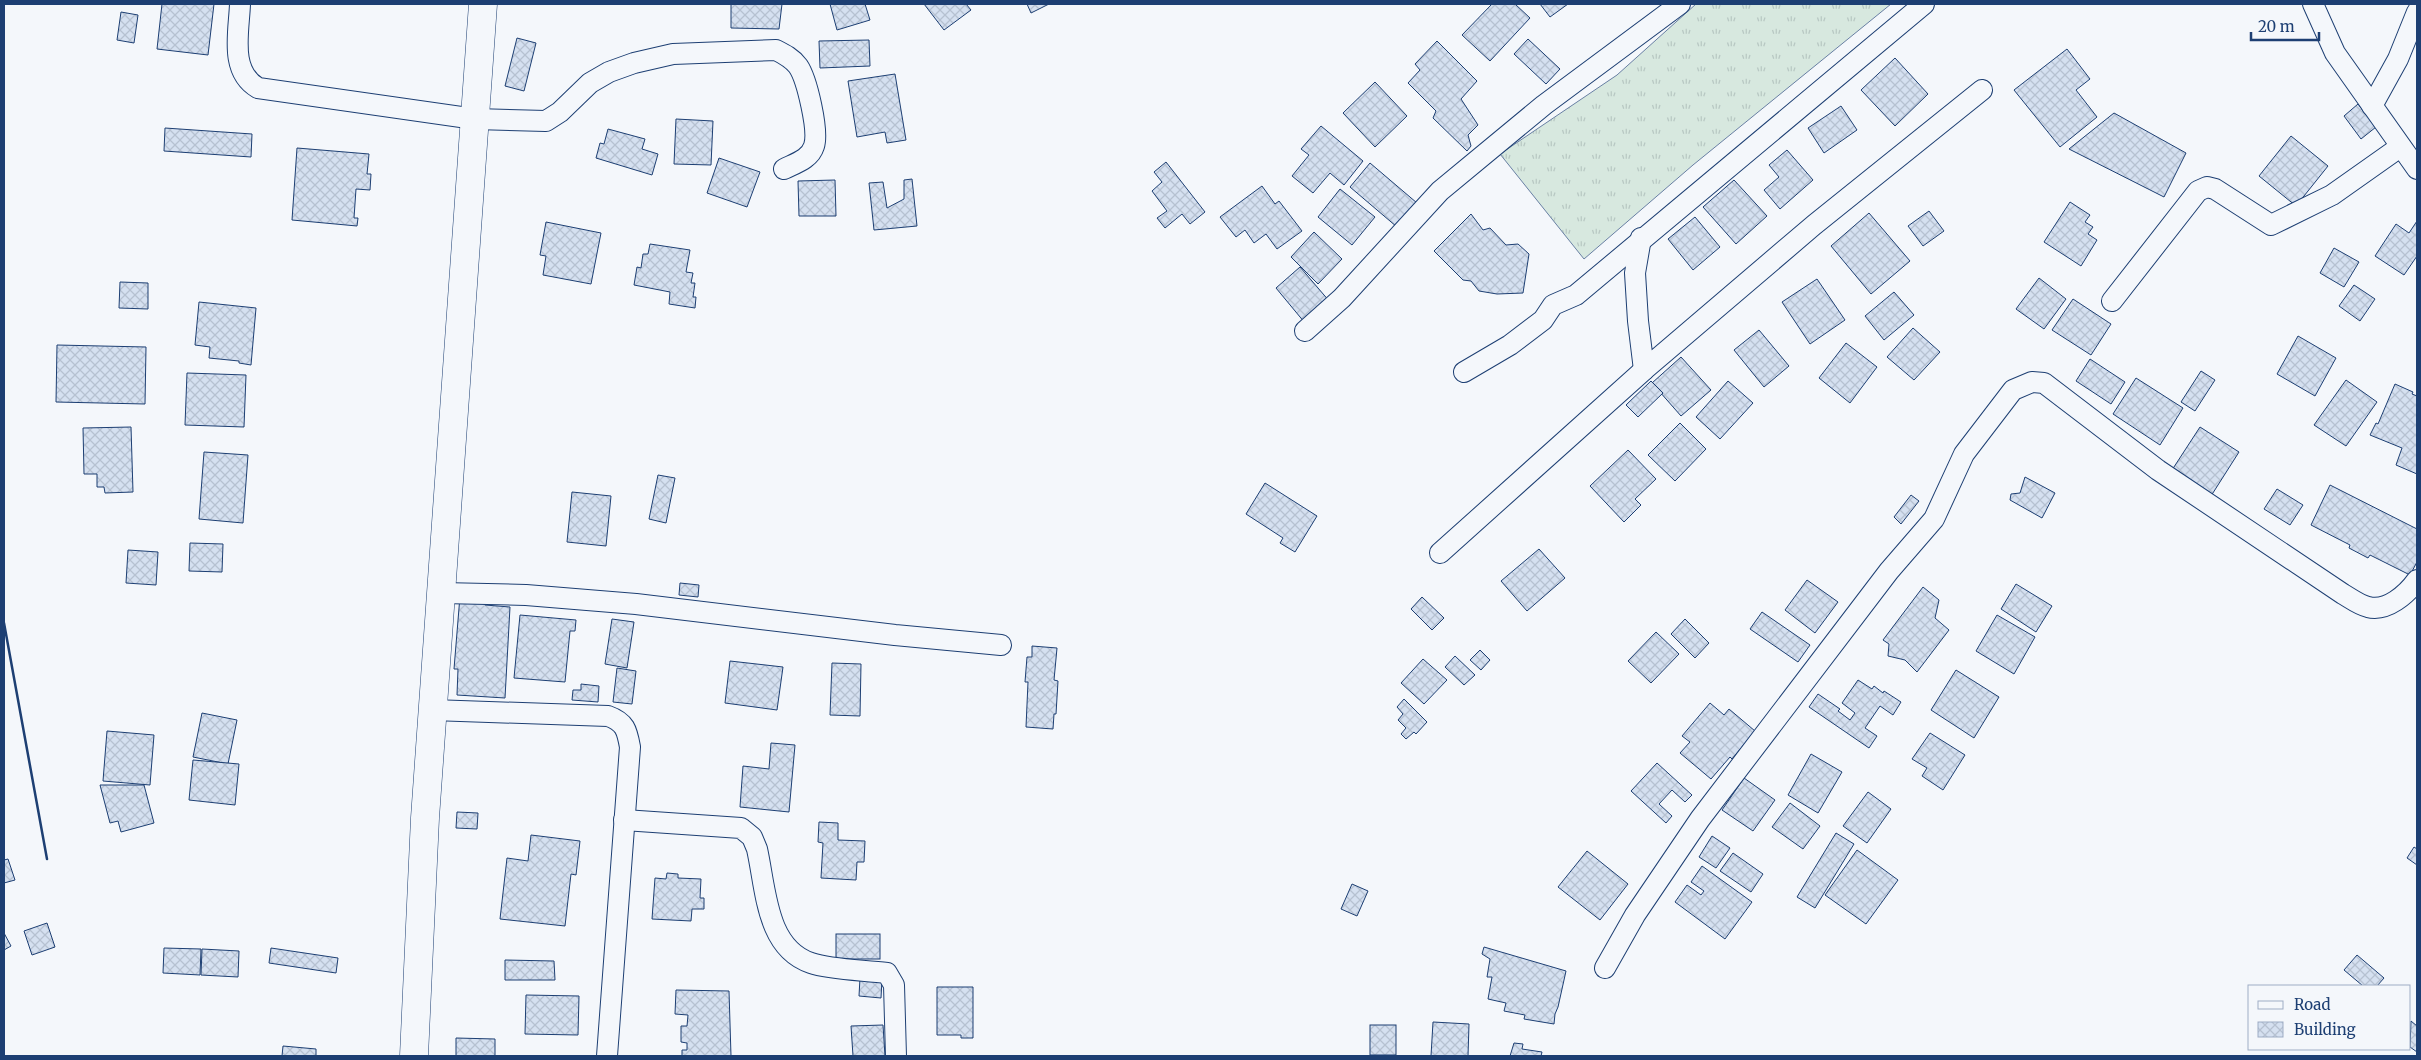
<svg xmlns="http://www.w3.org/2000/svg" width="2421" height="1060" viewBox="0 0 2421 1060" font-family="Merriweather,serif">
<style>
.grass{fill:url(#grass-tufts);stroke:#687fa3}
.building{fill:url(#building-cross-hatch);stroke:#1d3f73}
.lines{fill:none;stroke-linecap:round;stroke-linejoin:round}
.street-casing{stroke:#1d3f73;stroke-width:22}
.secondary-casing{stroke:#1d3f73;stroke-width:29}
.street{stroke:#f4f7fb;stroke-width:20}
.secondary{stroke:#f4f7fb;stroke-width:28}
.wall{stroke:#1d3f73;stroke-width:2.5}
</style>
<defs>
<pattern id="grass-tufts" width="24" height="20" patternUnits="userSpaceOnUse" patternTransform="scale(1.25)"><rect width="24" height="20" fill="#d7e8df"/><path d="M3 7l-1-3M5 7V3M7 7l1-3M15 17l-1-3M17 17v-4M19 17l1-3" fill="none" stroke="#b8c8c3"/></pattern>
<pattern id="building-cross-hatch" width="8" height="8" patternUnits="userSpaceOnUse" patternTransform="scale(1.25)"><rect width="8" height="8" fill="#d5e0f0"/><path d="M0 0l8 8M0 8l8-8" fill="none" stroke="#b6c1d1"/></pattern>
</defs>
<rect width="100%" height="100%" fill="#f4f7fb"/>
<!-- grass -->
<polygon class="grass" points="1696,4 1891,4 1693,165 1584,259 1500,154 1617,75"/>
<!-- building -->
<g class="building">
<polygon points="162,4 214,4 208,55 157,49"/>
<polygon points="731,4 782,4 779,29 731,28"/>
<polygon points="830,4 865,4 870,20 837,30"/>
<polygon points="924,4 966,4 971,10 944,30"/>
<polygon points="1027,4 1049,4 1031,13"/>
<polygon points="1492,4 1515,4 1530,18 1490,61 1462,35"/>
<polygon points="1540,4 1568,4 1550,17"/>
<polygon points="121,12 138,15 134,43 117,40"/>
<polygon points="517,38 536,43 524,91 505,86"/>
<polygon points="1528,39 1560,69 1546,84 1514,54"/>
<polygon points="869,40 870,66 820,68 819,41"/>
<polygon points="1437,41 1477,81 1461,99 1478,125 1468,135 1471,146 1467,151 1433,118 1436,111 1408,83 1420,70 1415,64"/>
<polygon points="2067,49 2090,79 2076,90 2097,117 2060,147 2014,90"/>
<polygon points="1895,58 1928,94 1895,126 1861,90"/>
<polygon points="895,74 906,140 887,143 885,132 857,137 848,81"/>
<polygon points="1375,82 1407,116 1375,147 1343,113"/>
<polygon points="2358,104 2376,127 2361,139 2344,116"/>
<polygon points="1841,106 1857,130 1824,153 1808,128"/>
<polygon points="2114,113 2186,153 2164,197 2069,149"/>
<polygon points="676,119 713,121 711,165 674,164"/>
<polygon points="1321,126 1363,161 1344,185 1330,173 1313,193 1292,176 1309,155 1301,149"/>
<polygon points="165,128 252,134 251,157 164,151"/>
<polygon points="608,129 645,139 642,149 658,154 652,175 596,158 600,143 604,144"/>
<polygon points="2291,136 2328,166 2296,206 2259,176"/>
<polygon points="297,148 369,154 367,174 371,174 370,190 356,189 354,218 358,218 357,226 292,220"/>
<polygon points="1787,150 1813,180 1780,209 1764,190 1779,177 1769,165"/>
<polygon points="719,158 760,172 747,207 707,193"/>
<polygon points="1166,162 1205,212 1190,224 1182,214 1165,228 1157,218 1167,211 1152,191 1162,182 1154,172"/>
<polygon points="1370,163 1417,203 1397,227 1350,187"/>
<polygon points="912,179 917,226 874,230 869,183 883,182 887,208 904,199 904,180"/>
<polygon points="835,180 836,216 799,216 798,181"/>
<polygon points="1734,180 1767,216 1736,244 1703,207"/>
<polygon points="1262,186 1275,204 1279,201 1302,231 1277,249 1266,234 1254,243 1245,230 1236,237 1220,217"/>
<polygon points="1340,189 1375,217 1352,245 1318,217"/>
<polygon points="2070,202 2090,215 2085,222 2093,227 2088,234 2097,240 2081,266 2044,242"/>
<polygon points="1929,211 1944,231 1923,246 1908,226"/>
<polygon points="1869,213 1910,261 1871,294 1831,246"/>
<polygon points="1471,214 1483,230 1490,228 1506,245 1518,244 1529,254 1523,293 1497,294 1479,291 1471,281 1463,280 1434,251"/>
<polygon points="1695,217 1720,247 1693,270 1668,239"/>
<polygon points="2417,221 2417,256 2404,275 2375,256 2396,224 2409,233"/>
<polygon points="546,222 601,233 591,284 543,275 546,256 540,255"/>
<polygon points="1314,232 1342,259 1318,284 1291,257"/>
<polygon points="650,244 690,250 686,272 693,273 691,283 695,283 693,297 696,297 695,308 669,304 670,292 634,285 637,267 641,268 643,254 648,254"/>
<polygon points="2334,248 2359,262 2344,287 2320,273"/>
<polygon points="1300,267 1330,302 1305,323 1276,288"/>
<polygon points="2039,278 2066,299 2044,329 2016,309"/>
<polygon points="1817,279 1845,320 1810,344 1782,302"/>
<polygon points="120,282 148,283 148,309 119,308"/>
<polygon points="2354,285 2375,299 2360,321 2339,306"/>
<polygon points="1894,292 1914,315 1884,340 1865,316"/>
<polygon points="2073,299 2111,324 2091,355 2052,330"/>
<polygon points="199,302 256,308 251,365 239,363 239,361 209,358 210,347 195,345"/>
<polygon points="1913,328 1940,352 1914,380 1887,357"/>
<polygon points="1759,330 1789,366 1764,387 1734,350"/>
<polygon points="2298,336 2336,358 2315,396 2277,374"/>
<polygon points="1846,343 1877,367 1850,403 1819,378"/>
<polygon points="57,345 146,347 145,404 56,402"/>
<polygon points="1681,357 1711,390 1681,416 1652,383"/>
<polygon points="2090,359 2125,382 2111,404 2076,381"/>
<polygon points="2201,371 2215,380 2195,411 2181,402"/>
<polygon points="187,373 246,375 244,427 185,425"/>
<polygon points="2136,378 2183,408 2160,445 2113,414"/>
<polygon points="2346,380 2377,402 2346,446 2314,425"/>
<polygon points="1651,381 1663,393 1638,417 1626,405"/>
<polygon points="1728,381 1753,403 1720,439 1696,417"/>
<polygon points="2395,384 2413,392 2412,394 2417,396 2417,474 2396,465 2402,448 2370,435 2376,423 2378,424"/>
<polygon points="1680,423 1706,449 1675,481 1648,455"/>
<polygon points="131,427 133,492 105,493 104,487 97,487 97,474 84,474 83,428"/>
<polygon points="2200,427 2239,452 2211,496 2172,470"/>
<polygon points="1628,450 1656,479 1635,499 1641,505 1624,522 1590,486"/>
<polygon points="204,452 248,455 243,523 199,519"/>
<polygon points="658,475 675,478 666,523 649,519"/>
<polygon points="2025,477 2055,493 2042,518 2010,500 2011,494 2020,493"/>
<polygon points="1265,483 1317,516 1295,552 1280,543 1283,538 1246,514"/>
<polygon points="2330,485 2417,529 2417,562 2410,575 2370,555 2368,558 2349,548 2350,545 2311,525"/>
<polygon points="2277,489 2303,505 2290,525 2264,509"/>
<polygon points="572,492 611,496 606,546 567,542"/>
<polygon points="1911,495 1919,501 1901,524 1894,517"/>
<polygon points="190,543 223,544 222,572 189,571"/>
<polygon points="1539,549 1565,578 1527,611 1501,581"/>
<polygon points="128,550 158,552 156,585 126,583"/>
<polygon points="1807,580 1838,602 1815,633 1785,610"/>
<polygon points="680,583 699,585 698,597 679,595"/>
<polygon points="2016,584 2052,606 2036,632 2001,609"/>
<polygon points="1923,587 1939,600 1935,618 1949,630 1917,672 1905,660 1888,656 1889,644 1883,640"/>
<polygon points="460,596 485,597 485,605 510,607 505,698 457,695 458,669 454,669"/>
<polygon points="1422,597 1444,618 1432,630 1411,609"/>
<polygon points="1762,612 1810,645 1798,662 1750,629"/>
<polygon points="520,615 576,620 575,631 570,631 565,682 514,678"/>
<polygon points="1997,615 2035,637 2014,674 1976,651"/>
<polygon points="612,619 634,622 627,668 605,664"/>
<polygon points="1685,619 1709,643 1695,658 1671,634"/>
<polygon points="1656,632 1679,654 1651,683 1628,661"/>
<polygon points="1032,646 1057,648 1054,680 1058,681 1056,714 1054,714 1053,729 1026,727 1028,682 1025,682 1027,657 1032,657"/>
<polygon points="1480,650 1490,660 1481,670 1470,660"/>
<polygon points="1455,656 1475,675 1464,685 1445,667"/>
<polygon points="1423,659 1447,680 1424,704 1401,683"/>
<polygon points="730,661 783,667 777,710 725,703"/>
<polygon points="832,663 861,664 860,716 830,715"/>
<polygon points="617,668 636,671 632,704 613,702"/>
<polygon points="1956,670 1999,697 1974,738 1931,710"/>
<polygon points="1858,680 1872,689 1874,686 1883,693 1884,691 1901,702 1893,715 1880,706 1865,728 1877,736 1869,748 1809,707 1818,694 1840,709 1838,711 1850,720 1855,713 1842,703"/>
<polygon points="581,684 599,686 598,702 572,700 573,690 581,690"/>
<polygon points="1404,699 1427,722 1416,734 1414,732 1406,739 1401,734 1406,728 1398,720 1403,714 1397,707"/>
<polygon points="1710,703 1724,715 1729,709 1755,731 1732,759 1730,757 1711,779 1680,753 1690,742 1682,736"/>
<polygon points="202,713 237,720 228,764 193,757"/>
<polygon points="107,731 154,735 150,785 103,781"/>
<polygon points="1930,733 1965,755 1943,790 1922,776 1927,768 1912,759"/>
<polygon points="771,743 795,745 789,812 740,807 743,766 769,769"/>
<polygon points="1811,754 1842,772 1818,813 1788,795"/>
<polygon points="193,760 239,764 235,805 189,800"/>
<polygon points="1657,763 1692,795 1685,802 1672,790 1659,804 1672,816 1666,823 1631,791"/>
<polygon points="1744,778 1775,800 1753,831 1722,810"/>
<polygon points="100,785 144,785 154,823 121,832 118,821 110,823"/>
<polygon points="1868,792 1891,809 1867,843 1843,826"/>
<polygon points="1790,803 1820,826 1803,849 1772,827"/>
<polygon points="457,812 478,813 477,829 456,828"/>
<polygon points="819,822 838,823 838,840 865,841 864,862 857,862 856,880 821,878 823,843 818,842"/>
<polygon points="1836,833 1854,844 1815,908 1797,897"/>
<polygon points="531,835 580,841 576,875 571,874 565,926 500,919 507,858 528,861"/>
<polygon points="1712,836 1730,848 1716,868 1699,857"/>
<polygon points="2414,847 2417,849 2417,865 2407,858"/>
<polygon points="1857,850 1898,880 1866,924 1825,895"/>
<polygon points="1587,851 1628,884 1600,920 1558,887"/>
<polygon points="1733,853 1763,874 1751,892 1720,871"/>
<polygon points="8,859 15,880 4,883 4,860"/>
<polygon points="1702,866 1752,902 1725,939 1675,902 1687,885 1701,895 1704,891 1691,882"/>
<polygon points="667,873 678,874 678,878 701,879 700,898 704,898 704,909 692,909 691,921 652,919 655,878 666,879"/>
<polygon points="1352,884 1368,891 1357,916 1341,909"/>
<polygon points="47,923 55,947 32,955 24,931"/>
<polygon points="4,933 11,946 4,950"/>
<rect x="836" y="934" width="44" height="25"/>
<polygon points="1484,947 1566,971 1558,1007 1555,1014 1554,1024 1524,1019 1525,1015 1504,1011 1506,1003 1488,999 1492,977 1487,977 1490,959 1482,954"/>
<polygon points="164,948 201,949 200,975 163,973"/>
<polygon points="271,948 338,958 336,973 269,963"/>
<polygon points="202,949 239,951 238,977 201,975"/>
<polygon points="2357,955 2384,978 2377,986 2363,986 2344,970"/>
<polygon points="505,960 554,961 555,980 505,980"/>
<polygon points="860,978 882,979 881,998 859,996"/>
<polygon points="937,987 973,987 973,1038 961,1038 961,1035 937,1035"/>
<polygon points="676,990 729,991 731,1056 682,1056 682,1050 687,1050 687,1043 681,1042 681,1026 687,1026 688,1015 675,1014"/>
<polygon points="526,995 579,996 578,1035 525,1034"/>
<polygon points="2411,1021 2417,1026 2417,1052 2410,1047"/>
<polygon points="1433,1022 1469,1024 1468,1056 1431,1056"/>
<polygon points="883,1025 885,1056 853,1056 851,1026"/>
<rect x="1370" y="1025" width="26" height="30"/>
<polygon points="456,1038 495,1039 495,1056 456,1056"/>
<polygon points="1514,1043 1523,1044 1522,1049 1542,1052 1541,1056 1510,1056"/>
<polygon points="283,1046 316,1049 316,1056 282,1056"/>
</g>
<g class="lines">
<defs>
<g id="street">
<path d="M240,4c-1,28 -11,67 18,84l217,31 71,2 14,-9 30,-29 19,-11 25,-9 39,-9 103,-4c8,4 16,8 22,16 9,13 21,65 16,80 -4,13 -18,17 -30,23"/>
<polyline points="2313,4 2335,53 2417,169"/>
<polyline points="2372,106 2398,59 2417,12"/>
<polyline points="1641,238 1635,273 1638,321 1644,370 1814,225 1982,90"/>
<polyline points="2112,301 2198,191 2207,187 2215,189 2271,225 2332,195 2400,147"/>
<polyline points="1305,331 1342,298 1440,191 1544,105 1680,4"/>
<polyline points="1464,372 1510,345 1543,320 1553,305 1576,295 1924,4"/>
<polyline points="1440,553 1644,370"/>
<polyline points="442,593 526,595 636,604 895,635 1001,645"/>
<path d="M432,710l176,6c17,6 19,14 22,31l-23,309"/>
<path d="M624,820l117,8 11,9 5,12c9,40 9,99 54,114 20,7 54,7 76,10l7,12 2,71"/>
<path d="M1605,968l30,-53 65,-96 189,-248 45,-52 30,-65 49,-64 19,-8 12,1 114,87 185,124c7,4 16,11 25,13 19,5 39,-13 49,-27"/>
</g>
<polyline id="secondary" points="414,1056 425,818 483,4"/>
</defs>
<!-- street casing -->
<use href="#street" class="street-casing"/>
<!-- secondary casing -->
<use href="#secondary" class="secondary-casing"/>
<!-- street -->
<use href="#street" class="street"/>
<!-- secondary -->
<use href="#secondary" class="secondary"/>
<!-- wall -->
<polyline class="wall" points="4,623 47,859"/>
</g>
<!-- border -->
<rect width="2421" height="1060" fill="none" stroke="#1d3f73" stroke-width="10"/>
<!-- legend -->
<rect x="2248" y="985" width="162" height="65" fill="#f4f7fb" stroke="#9eadc5"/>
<rect x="2258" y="1001" width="25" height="8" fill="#f4f7fb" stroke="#9eadc5"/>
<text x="2294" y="1010" font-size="15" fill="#1d3f73">Road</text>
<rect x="2258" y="1022" width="25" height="15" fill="url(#building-cross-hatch)" stroke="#9eadc5"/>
<text x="2294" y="1035" font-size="15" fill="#1d3f73">Building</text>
<!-- scale -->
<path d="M2251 32v8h68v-8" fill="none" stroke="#1d3f73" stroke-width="2.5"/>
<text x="2258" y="32" font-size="15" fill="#1d3f73" stroke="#f4f7fb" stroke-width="4" paint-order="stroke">20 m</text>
</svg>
